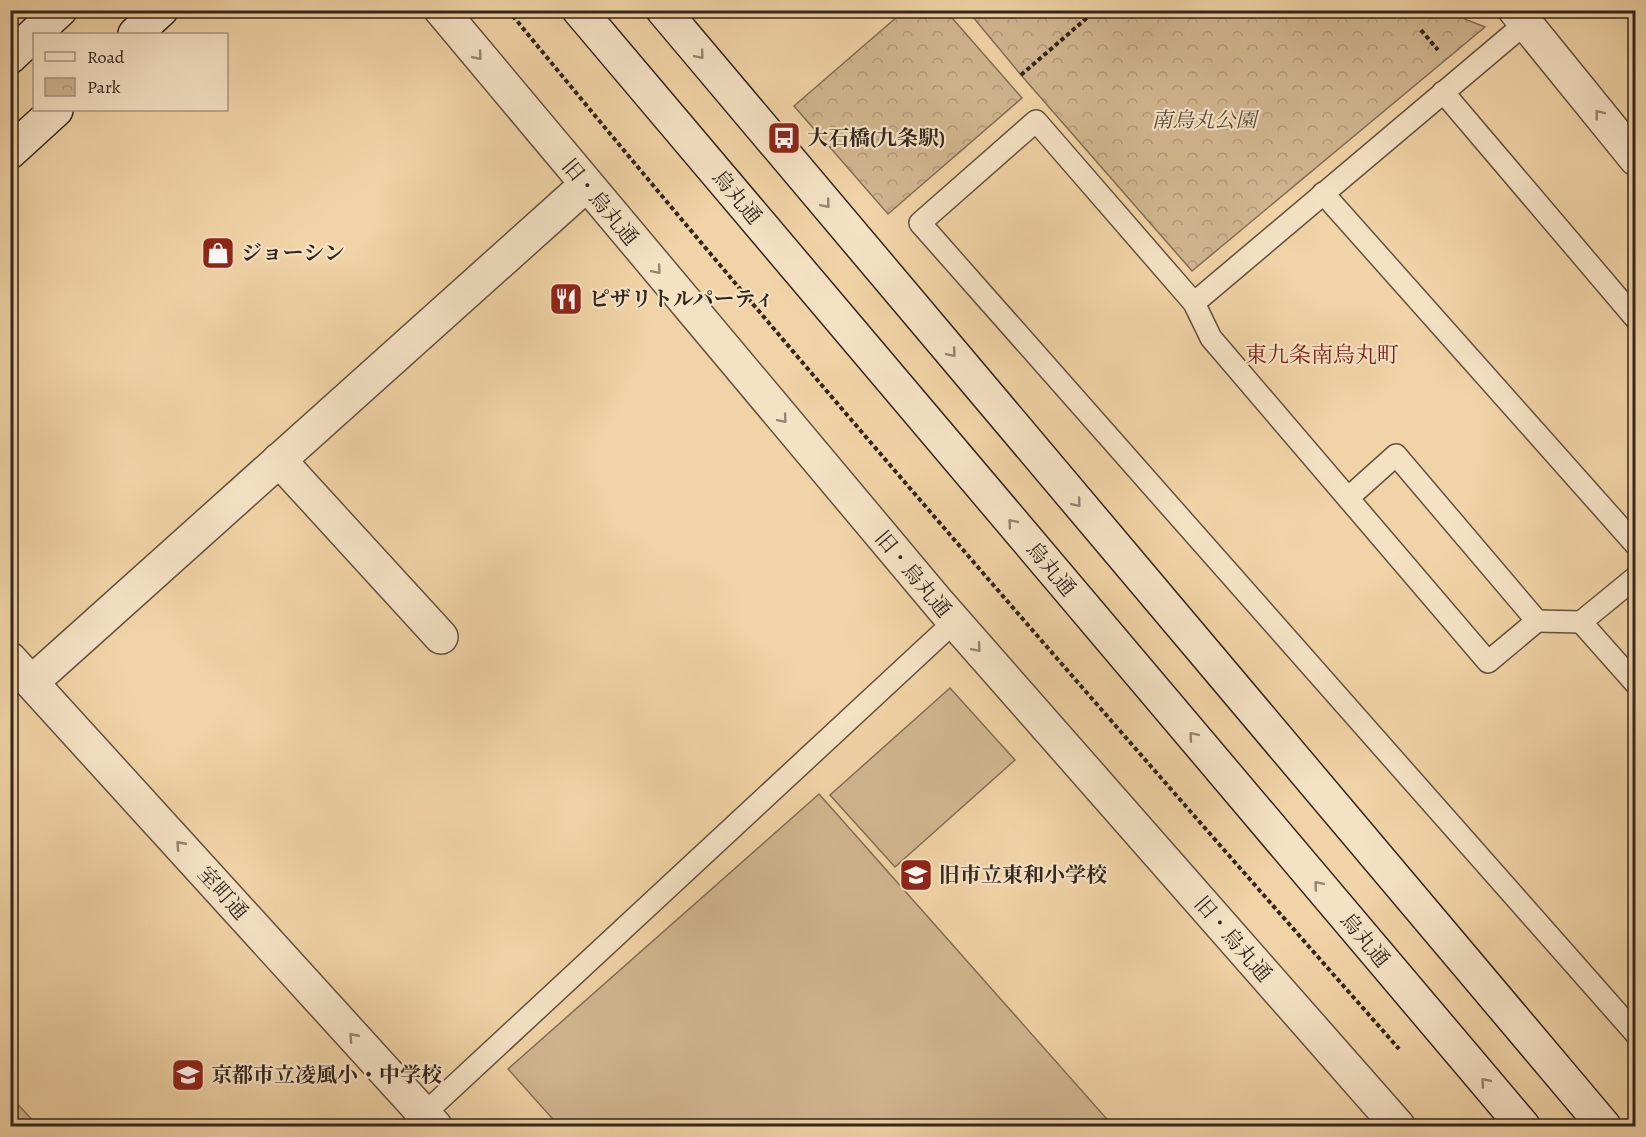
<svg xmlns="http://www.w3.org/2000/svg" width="1646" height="1137" viewBox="0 0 1646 1137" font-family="Alegreya,'Noto Serif JP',serif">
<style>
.park{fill:url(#park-crowns);stroke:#826e56;stroke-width:1.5}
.garden{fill:#d0b68f;stroke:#826e56;stroke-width:1.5}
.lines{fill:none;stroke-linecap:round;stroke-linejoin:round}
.lane-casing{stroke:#62513f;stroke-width:24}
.street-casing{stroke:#62513f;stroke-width:36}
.secondary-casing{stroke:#33261d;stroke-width:36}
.path{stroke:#33261d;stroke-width:4;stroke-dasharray:4.5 3;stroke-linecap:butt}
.lane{stroke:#f5e2c5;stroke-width:21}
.street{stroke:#f5e2c5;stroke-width:33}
.secondary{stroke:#f5e2c5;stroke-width:33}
.oneway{stroke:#948471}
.labels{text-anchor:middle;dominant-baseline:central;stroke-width:4.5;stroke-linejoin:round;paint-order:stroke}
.park-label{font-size:21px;font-style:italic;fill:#5a4a3a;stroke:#f5e2c5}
.poi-label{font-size:21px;font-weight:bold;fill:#33261d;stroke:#f5e2c5;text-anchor:start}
.street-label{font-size:21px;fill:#33261d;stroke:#f5e2c5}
.neighbourhood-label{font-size:22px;fill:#7a1f14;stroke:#f5e2c5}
</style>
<defs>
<pattern id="park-crowns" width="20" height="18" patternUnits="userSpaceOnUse" patternTransform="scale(1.5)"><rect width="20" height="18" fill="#d0b68f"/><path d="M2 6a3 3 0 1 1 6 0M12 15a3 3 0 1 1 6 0" fill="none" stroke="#b39c7b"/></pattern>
</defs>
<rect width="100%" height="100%" fill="#f0d3a6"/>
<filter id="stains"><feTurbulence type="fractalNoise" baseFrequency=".00333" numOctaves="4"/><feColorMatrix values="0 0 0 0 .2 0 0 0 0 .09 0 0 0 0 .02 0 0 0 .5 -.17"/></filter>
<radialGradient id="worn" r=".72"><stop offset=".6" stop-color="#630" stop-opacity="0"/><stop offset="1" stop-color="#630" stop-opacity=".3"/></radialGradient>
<!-- park -->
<g class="park">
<polygon points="905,10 946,11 1022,98 888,214 794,106"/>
<polygon points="1450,11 1452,14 1485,27 1192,271 1021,75 968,11"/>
</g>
<!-- garden -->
<g class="garden">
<polygon points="950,688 1015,760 895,867 830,795"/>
<polygon points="819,794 1113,1126 559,1126 508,1069"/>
<polygon points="10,1097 11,1097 38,1126 11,1126"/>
</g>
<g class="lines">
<defs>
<g id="lane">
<polyline points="1527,22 1194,303 1036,121 920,223 1636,1034"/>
<polyline points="1443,92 1636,319"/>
<polyline points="1323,193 1636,545"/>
<polyline points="1194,303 1211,338 1488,662 1537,621 1396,455 1348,498"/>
<polyline points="1636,577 1581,622 1636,684"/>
<polyline points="1537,621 1581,622"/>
<polyline points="424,1114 954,622"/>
</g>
<g id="street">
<polyline points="441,10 940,605 1398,1126"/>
<polyline points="1515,10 1636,159"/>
<polyline points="279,460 441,637"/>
<polyline points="10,659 435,1126"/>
<polyline points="32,682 586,185"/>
</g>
<g id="secondary">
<polyline points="579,10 1523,1126"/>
<polyline points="663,10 1604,1126"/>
<polyline points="135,34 161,10"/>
<polyline points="10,57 60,10"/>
<polyline points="10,152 56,110"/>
</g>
</defs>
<!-- lane casing -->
<use href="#lane" class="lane-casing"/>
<!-- street casing -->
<use href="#street" class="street-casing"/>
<!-- secondary casing -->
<use href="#secondary" class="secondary-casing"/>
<!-- path -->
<g class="path">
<path d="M508,10c289,353 590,697 891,1039"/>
<polyline points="1421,30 1438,50"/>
<polyline points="1021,75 1096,10"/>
</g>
<!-- lane -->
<use href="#lane" class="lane"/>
<!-- street -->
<use href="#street" class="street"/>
<!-- secondary -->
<use href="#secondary" class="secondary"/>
</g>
<!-- one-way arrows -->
<defs><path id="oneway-chevron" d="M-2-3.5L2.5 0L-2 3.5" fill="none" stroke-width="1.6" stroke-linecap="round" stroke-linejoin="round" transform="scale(1.5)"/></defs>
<g class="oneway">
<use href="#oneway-chevron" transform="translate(700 55) rotate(50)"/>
<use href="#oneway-chevron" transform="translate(478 56) rotate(50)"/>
<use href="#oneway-chevron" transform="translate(1599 114) rotate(-128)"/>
<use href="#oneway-chevron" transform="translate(826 204) rotate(50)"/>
<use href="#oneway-chevron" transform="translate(657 270) rotate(50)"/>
<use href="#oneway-chevron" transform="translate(952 353) rotate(50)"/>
<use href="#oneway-chevron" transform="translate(783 419) rotate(50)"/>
<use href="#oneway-chevron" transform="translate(1077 503) rotate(50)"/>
<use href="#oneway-chevron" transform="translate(1012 523) rotate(-130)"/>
<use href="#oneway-chevron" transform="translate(977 648) rotate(49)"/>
<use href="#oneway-chevron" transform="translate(1193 736) rotate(-130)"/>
<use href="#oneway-chevron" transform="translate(180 845) rotate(-132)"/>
<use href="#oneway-chevron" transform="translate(1318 885) rotate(-130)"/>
<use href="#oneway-chevron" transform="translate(353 1037) rotate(-132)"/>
<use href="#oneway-chevron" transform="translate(1485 1082) rotate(-130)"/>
</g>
<!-- icons -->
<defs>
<symbol id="bus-square" viewBox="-11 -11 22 22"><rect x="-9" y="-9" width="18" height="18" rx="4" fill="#8f2418" stroke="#f5e2c5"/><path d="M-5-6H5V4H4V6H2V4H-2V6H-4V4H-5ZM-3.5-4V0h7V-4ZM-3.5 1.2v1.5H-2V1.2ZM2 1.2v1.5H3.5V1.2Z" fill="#fff"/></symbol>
<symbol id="shop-square" viewBox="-11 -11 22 22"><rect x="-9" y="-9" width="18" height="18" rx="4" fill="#8f2418" stroke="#f5e2c5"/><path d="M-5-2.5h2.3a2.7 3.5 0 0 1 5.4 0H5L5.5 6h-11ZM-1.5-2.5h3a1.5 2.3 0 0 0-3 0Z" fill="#fff"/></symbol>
<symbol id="restaurant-square" viewBox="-11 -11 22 22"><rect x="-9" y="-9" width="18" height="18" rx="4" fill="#8f2418" stroke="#f5e2c5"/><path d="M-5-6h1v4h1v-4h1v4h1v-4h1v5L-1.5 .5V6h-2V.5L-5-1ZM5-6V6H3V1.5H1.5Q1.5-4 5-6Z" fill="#fff"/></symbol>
<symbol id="school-square" viewBox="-11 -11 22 22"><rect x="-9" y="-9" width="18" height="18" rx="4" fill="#8f2418" stroke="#f5e2c5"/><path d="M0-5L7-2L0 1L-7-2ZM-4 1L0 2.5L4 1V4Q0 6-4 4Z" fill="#fff"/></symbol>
</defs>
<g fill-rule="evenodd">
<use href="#bus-square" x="765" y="119" width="38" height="38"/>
<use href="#shop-square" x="199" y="234" width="38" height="38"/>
<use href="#restaurant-square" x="547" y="280" width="38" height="38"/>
<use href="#school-square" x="897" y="856" width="38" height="38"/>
<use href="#school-square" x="169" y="1056" width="38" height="38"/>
</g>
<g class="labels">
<!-- park labels -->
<g class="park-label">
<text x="1204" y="120">南烏丸公園</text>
</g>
<!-- poi labels -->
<g class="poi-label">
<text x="807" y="138">大石橋(九条駅)</text>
<text x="241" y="253">ジョーシン</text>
<text x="589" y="299">ピザリトルパーティ</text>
<text x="939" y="875">旧市立東和小学校</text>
<text x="211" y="1075">京都市立凌風小・中学校</text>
</g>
<!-- street labels -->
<g class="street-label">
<text transform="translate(737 197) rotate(50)">烏丸通</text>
<text transform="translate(600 202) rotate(50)">旧・烏丸通</text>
<text transform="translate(1051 569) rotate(50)">烏丸通</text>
<text transform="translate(913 574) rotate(50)">旧・烏丸通</text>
<text transform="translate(223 893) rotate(48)">室町通</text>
<text transform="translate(1233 939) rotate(49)">旧・烏丸通</text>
<text transform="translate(1365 940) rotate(50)">烏丸通</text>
</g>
<!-- neighbourhood labels -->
<g class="neighbourhood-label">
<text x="1322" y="355">東九条南烏丸町</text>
</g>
</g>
<!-- margin -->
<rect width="1646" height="1137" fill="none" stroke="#f0d3a6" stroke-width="36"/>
<rect x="12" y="12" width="1622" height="1113" fill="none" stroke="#33261d" stroke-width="3"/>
<rect x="18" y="18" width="1610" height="1101" fill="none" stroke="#33261d" stroke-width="1.5"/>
<!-- legend -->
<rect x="33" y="33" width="195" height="78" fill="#f5e2c5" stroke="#a79782" stroke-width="1.5"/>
<rect x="45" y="52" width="30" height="9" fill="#f5e2c5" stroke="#a79782" stroke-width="1.5"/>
<text x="87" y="63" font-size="18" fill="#33261d">Road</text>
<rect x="45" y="78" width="30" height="18" fill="url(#park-crowns)" stroke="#a79782" stroke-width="1.5"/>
<text x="87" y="93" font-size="18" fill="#33261d">Park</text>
<rect width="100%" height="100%" filter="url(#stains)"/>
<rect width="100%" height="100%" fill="url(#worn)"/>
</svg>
